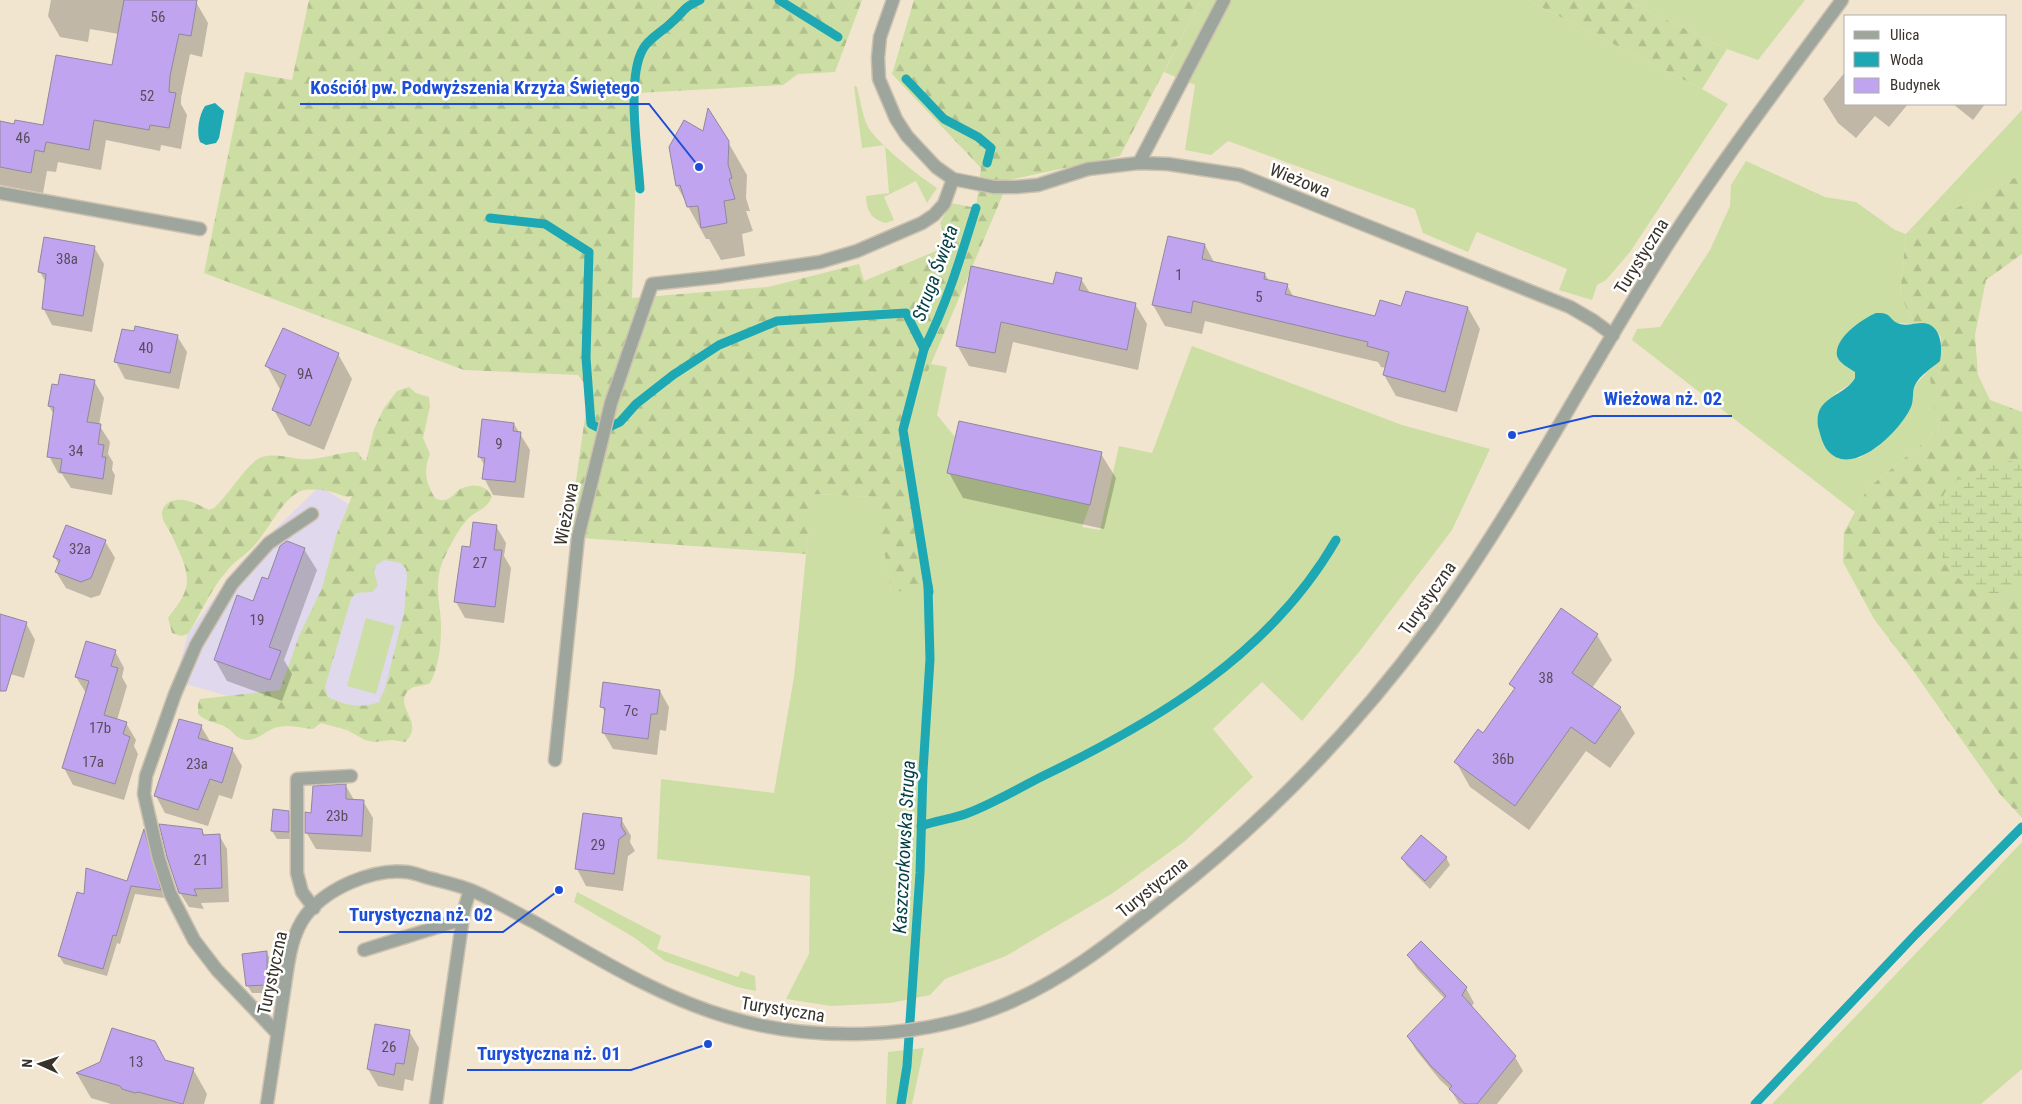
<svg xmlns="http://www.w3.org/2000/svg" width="2022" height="1104" viewBox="0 0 2022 1104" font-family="'Roboto Condensed',sans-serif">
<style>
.education{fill:#e0d9ee}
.grass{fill:#ccdea3}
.forest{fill:url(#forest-firs);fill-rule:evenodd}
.wetland{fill:url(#wetland-marsh)}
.water{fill:#1da8b4}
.shadow{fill:#0003}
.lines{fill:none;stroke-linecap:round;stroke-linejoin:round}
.stream{stroke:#1da8b4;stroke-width:9}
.building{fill:#c0a4ef;stroke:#8f889d}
.service-casing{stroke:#ccc1af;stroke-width:15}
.minor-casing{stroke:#ccc1af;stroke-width:15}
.tertiary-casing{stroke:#ccc1af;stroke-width:15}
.service{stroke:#9da59d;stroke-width:12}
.minor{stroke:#9da59d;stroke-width:12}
.tertiary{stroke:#9da59d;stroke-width:12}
.labels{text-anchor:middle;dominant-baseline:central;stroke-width:5;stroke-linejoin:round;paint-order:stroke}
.number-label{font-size:15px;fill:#594e5b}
.street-label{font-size:18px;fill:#37322a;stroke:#fff}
.water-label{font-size:19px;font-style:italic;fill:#033f44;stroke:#fff}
.leader{fill:none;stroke:#1d4ed8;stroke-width:2}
.callout-dot{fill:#1d4ed8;stroke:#fff;stroke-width:2}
.callout-label{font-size:19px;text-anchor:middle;font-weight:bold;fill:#1d4ed8;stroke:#fff;stroke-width:5;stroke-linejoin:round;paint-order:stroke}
</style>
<defs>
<pattern id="forest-firs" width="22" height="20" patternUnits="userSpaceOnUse" patternTransform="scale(1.25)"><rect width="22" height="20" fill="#ccdea3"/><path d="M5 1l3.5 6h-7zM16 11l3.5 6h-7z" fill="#b0bf8c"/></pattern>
<pattern id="wetland-marsh" width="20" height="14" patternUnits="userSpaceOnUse" patternTransform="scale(1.25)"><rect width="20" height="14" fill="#ccdea3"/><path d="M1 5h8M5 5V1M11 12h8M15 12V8" fill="none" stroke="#b0bf8c"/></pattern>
</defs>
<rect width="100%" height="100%" fill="#f1e5d0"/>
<!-- education -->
<polygon class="education" points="320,486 428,555 376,738 175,681 188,634 240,563"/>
<!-- grass -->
<g class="grass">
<polygon points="1201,0 1527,0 1702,89 1728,104 1630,252 1606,280 1597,285 1592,300 1559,290 1567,269 1477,232 1468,252 1423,233 1415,209 1228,141 1211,155 1185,150 1195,85 1164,72"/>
<polygon points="1625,0 1805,0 1758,60 1727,49"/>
<path d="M854,86l3,1c3,12 5,26 10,38 8,17 53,52 70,63l-10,15 -11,-22 -32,16 10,23 -8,3c-16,-4 -19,-13 -20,-27l23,-3 -4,-48 -23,3z"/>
<path d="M2022,110v64l-116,60 -6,60 15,30 -18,-1 -60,33 3,5 15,11v6c-5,9 -15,11 -22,18 -9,6 -12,14 -16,24l22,38h20l17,-10 13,-13 21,-27 5,-23 15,-16 9,61 -71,58 -13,24 -223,-172 5,-11 23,-2 50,-77 20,-44 1,-21 15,-24 79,36 31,5 39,28 11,4z"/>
<polygon points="1192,346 1402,425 1490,449 1452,530 1359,652 1302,721 1262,682 1213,729 1253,777 1185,841 1113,893 1006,956 945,979 930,995 891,1003 831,1006 786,999 809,954 810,876 657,859 661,779 774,793 794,677 812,494 876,497 891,591 929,591 903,430 931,364 947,367 937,415 955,437 948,473 1090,505 1082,527 1100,530 1119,446 1152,453"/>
<polygon points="366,618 395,626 376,694 347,686"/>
<polygon points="2022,842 2022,1069 1981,1104 1772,1104"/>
<polygon points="577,892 661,936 657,949 738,977 741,971 755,976 756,991 737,987 665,961 635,938 574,902"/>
<polygon points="924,1048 912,1104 886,1104 888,1052"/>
</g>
<!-- forest -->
<g class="forest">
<polygon points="309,0 862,0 835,72 798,74 783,85 638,93 632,298 768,287 859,264 864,281 948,246 940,223 951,203 976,208 981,168 892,74 914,0 1201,0 1120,156 1009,180 903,430 929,592 891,591 875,497 813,494 806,554 568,537 589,389 578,375 464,370 204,273 245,72 292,80"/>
<polygon points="1527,0 1625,0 1727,49 1702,89"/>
<path d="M2022,174v80l-36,26 -11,55 3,40 12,25 32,12v406l-23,-25 -87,-124 -38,-50 -31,-57 1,-30 24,-44 71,-58c-3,-19 -9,-40 -9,-59 0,-12 23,-31 3,-42 -6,-4 -10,-6 -18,-5l-15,-29 6,-61z"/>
<path d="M409,387l7,6 13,4 1,9 -7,32 7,16c-7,16 -4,31 6,45 2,0 5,2 8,1 8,-1 10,-7 16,-11 13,-6 26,-5 32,8 -6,13 -13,12 -22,20 -10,8 -25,37 -29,49 -7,25 0,38 0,61 0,18 -2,40 -11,56 -7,4 -15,1 -22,8 -15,16 18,31 -3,51l-13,-2 -18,2 -9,-2 -18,-10 -26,-7 -8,6c-12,-1 -23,-5 -35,-2 -11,2 -20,14 -32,13 -10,-1 -13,-9 -20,-13 -10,-5 -20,-5 -28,-13v-10l2,-5 80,-9 19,-54 23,-48 14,-52 16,-40c-7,2 -10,-1 -17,-3 -8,-3 -27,-5 -34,-2 -20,8 -34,43 -50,58 -8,8 -17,12 -25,23 -16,18 -25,42 -38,62l-7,2 -9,-3 -4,-15c8,-11 19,-23 19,-38 0,-14 -9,-31 -15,-44 -3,-8 -11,-15 -10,-24 1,-6 6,-10 10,-11 14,-4 24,3 37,9l5,-2c15,-14 26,-34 41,-47 11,-10 32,-4 45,-2 20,2 39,-8 58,-7l4,7 4,2 8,-32 10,-21 13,-17zM384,560l17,3 5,6 1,7 -3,37 -19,75 -6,14c-17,7 -35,3 -51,-5l-3,-10 26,-88 5,-6 16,-1 6,-6 -4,-15 2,-6z"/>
</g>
<!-- wetland -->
<path class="wetland" d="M2022,459v122c-9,4 -15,17 -24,17 -9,1 -17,-6 -24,-11 -7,-4 -17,-8 -22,-14 -21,-25 -24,-72 5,-93 15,-11 46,-18 65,-21z"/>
<!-- water -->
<g class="water">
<path d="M215,103l9,8 -5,27 -3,5 -10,2 -6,-3c-4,-10 -1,-27 5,-36z"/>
<path d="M1876,313c17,-1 12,7 24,11 7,2 15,-1 23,-1 18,1 20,24 17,38 -7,6 -21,15 -25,24 -3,6 -1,15 -4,22 -10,23 -58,72 -83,44 -5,-6 -7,-14 -9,-21 -8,-34 25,-32 36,-52v-6c-6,-4 -16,-9 -18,-16 -3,-18 25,-37 39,-43z"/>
</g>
<!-- shadow -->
<g class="shadow">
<polygon points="51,0 186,0 196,2 208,23 202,57 190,54 181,98 181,104 187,115 181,149 161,145 160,151 106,140 101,170 58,162 56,172 47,171 43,193 0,185 0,122 44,126 113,67 119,34 90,29 88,42 60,37 48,16"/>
<polygon points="1846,71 1846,104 1908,104 1889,127 1875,116 1856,138 1838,123 1823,99"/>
<polygon points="1953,104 1985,104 1973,120"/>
<polygon points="704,133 728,142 747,175 746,198 750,211 746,211 753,231 742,234 745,256 721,260 709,239 706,239 677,186"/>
<polygon points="1205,245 1215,264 1265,274 1269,281 1287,285 1294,298 1376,318 1402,308 1407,292 1468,308 1480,329 1457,412 1396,396 1384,375 1386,368 1381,367 1378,362 1205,321 1202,334 1165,326 1153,305"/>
<polygon points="94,247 104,264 92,332 52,325 43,308 46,283 40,272"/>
<polygon points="1081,279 1090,293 1135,304 1147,324 1138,370 1013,342 1006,373 969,366 957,345 1053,285"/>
<polygon points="135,333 177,336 187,352 179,389 125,379 116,362"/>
<polygon points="338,354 352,379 324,450 288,435 274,410 281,391 267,366"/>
<polygon points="94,381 104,398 99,425 110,442 108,454 113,462 112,470 115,475 112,495 71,488 62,474 58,473 49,456 54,415 49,406 59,387"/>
<polygon points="514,424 530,450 524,498 493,495 484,478 485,466 479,456"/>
<polygon points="1101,454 1116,478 1104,529 963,498 949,473"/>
<polygon points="496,526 506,543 504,556 511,568 504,623 465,618 456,602 471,548"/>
<polygon points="105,541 115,558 100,595 91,598 66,588 56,572 59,565 55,557"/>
<polygon points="304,549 317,570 284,660 292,674 282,701 227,681 215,660 268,580"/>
<polygon points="1562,610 1597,635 1612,660 1592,688 1620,708 1635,733 1610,768 1586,751 1529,830 1470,787 1456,762 1483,734 1515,691 1511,684"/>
<polygon points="0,615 26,623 35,640 24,678 0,671"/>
<polygon points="115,651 124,668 122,677 127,686 117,720 126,723 136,740 134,746 138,754 124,800 73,785 64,768 86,693 76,677"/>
<polygon points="660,691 669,707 666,731 660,730 657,755 613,749 603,732 606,714 602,707"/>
<polygon points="201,726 211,743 232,749 242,766 232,799 219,795 208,826 165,813 156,796"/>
<polygon points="346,786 354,800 363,801 373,818 371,852 316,849 306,832 312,814"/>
<polygon points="288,812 293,820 293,839 277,839 272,831"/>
<polygon points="621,819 631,836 630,842 635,851 628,856 623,891 586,886 577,869"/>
<polygon points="202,830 205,836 219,835 227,849 229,902 201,903 204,909 189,907 180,893"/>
<polygon points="144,832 148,839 164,898 135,894 120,944 117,943 107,976 64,964 59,956 85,895 128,883"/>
<polygon points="1446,857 1450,865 1430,889 1407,866 1402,858"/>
<polygon points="266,952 271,960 271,993 252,993 247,985"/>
<polygon points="1408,955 1466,988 1474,1003 1471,1007 1515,1057 1523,1071 1497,1104 1459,1104 1451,1090 1440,1080 1416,1050 1408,1036 1445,999 1417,969"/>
<polygon points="409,1031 419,1048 413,1081 405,1079 403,1091 378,1086 368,1069"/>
<polygon points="165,1062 193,1069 207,1094 204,1104 111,1104 91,1098 77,1074 101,1063"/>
</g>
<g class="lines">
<!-- stream -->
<g class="stream">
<polyline points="779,0 838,37"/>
<polyline points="906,79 944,119 978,137 991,148 987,163"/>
<path d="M640,189c-2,-35 -14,-111 3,-140 5,-10 20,-18 28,-26 14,-12 11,-15 29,-23"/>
<polyline points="490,218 545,224 589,252 586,358 591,424 603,430 620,422 636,404 673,375 719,345 777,321 906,313 924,349 903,430 929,592"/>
<path d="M924,349c23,-45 37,-93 52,-141"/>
<path d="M921,826c16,-6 32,-7 47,-13 26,-10 51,-25 75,-37 116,-56 227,-122 293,-236"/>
<polyline points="901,1104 907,1066 920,873 923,771 930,659 928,586"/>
<polyline points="1755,1104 1916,934 2022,827"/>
</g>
</g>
<!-- building -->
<g class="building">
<polygon points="124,0 197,0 191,36 179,34 170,76 169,92 176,93 169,128 150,125 149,130 94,120 89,150 46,142 44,152 35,150 31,173 0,167 0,121 14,124 15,120 43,125 56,55 112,65"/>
<polygon points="708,108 729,141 728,164 732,178 729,179 735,199 724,201 727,223 701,228 698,206 687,207 680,185 676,186 669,147 684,120 703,131"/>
<polygon points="1168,236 1205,244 1202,259 1265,273 1264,279 1288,284 1285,294 1375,316 1380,300 1401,306 1406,291 1468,307 1445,392 1383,375 1389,352 1367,346 1368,342 1193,301 1191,313 1152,305"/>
<polygon points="44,237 95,246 83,316 42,309 46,274 38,272"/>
<polygon points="971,266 1053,284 1056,272 1082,278 1079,290 1136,303 1127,350 1001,322 995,353 956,346"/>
<polygon points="135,326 178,335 170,373 114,362 122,329 134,331"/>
<polygon points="283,328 339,353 310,426 272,410 286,375 265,366"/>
<polygon points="60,374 95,380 87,422 101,424 98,444 104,445 102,457 106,457 103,479 60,472 62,459 47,457 54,407 48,406 52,384 58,385"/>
<polygon points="482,419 514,423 513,431 521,432 515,482 482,479 485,458 478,457"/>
<polygon points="959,421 1102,452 1090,505 947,473"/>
<polygon points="473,522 497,525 494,550 502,550 495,607 454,602 462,546 470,547"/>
<polygon points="66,525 106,540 91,578 81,582 55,572 60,560 53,557"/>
<polygon points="287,541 305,548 269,647 281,651 270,680 214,660 237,595 253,601 262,577 268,579 280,546"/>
<polygon points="1561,608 1598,634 1572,673 1621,707 1595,744 1571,727 1515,806 1454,762 1478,729 1483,733 1515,688 1509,684"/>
<polygon points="0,614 27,622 6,691 0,691"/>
<polygon points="86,641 116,650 111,666 118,668 104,715 127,722 123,734 130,737 115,784 62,768 89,681 75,677"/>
<polygon points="603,682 660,690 657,714 651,714 648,739 602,733 605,708 600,707"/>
<polygon points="179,719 202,725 198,738 233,748 222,783 210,779 198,810 154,796"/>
<polygon points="346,784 346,799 364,800 362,836 305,833 305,812 311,813 313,786"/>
<polygon points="273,809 289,811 289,832 271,831"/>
<polygon points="583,813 622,818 621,826 626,834 619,839 614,874 575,869"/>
<polygon points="159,824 202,829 203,835 220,834 222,888 194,889 197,896 179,893 167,857"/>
<polygon points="144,829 161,890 131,886 116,936 113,935 103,969 58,956 77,892 84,894 86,868 127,881"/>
<polygon points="1421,835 1447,857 1425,881 1401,858"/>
<polygon points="1421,941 1467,987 1462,995 1516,1056 1477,1104 1465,1104 1449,1089 1452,1086 1431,1066 1407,1036 1446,996 1407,955"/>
<polygon points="267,951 267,985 246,986 242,954"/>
<polygon points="375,1024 410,1030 404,1064 396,1063 394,1075 367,1069"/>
<polygon points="112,1028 155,1041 165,1060 194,1068 183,1104 138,1092 135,1093 122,1089 120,1086 76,1073 100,1062"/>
</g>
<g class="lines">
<defs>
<g id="service">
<polyline points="1139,163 1224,0"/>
<polyline points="314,908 302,892 297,873 297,779 351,776"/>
<polyline points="364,950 463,919"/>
</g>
<g id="minor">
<polyline points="893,0 880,37 878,58 879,79 896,119 907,136 936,167 953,179 994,187 1016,187 1038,185 1088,169 1139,163 1168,164 1240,175 1570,307 1594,321 1613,335"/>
<polyline points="0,193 200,229"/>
<polyline points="555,760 578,537 611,403 652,284 717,277 820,262 857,251 922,223 934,215 944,204 953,179"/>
<polyline points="277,1033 217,970 194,940 170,893 159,859 144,794 146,776 175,694 196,645 232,584 269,543 312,514"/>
<polyline points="436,1104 464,910 470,890"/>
</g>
<path id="tertiary" d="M267,1104c6,-38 11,-75 17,-113 4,-25 6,-55 22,-76 21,-27 67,-47 101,-43 8,1 15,4 22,6 15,4 30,7 44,13 21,9 41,21 61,31 62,35 125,75 194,95 82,25 188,23 268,-9 65,-25 118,-68 172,-111 98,-77 187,-169 261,-269 90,-123 159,-259 241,-387 54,-83 114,-162 172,-241"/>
</defs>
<!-- service casing -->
<use href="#service" class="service-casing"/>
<!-- minor casing -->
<use href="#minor" class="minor-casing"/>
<!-- tertiary casing -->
<use href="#tertiary" class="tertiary-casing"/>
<!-- service -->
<use href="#service" class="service"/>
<!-- minor -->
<use href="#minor" class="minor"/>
<!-- tertiary -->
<use href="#tertiary" class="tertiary"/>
</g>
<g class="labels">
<!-- number labels -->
<g class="number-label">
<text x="158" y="17">56</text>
<text x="147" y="96">52</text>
<text x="23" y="138">46</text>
<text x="67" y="259">38a</text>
<text x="1179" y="275">1</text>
<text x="1259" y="297">5</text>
<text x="146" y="348">40</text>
<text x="305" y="374">9A</text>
<text x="499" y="444">9</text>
<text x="76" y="451">34</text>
<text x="80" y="549">32a</text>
<text x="480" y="563">27</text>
<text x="257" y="620">19</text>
<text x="1546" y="678">38</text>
<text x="631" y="711">7c</text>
<text x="100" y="728">17b</text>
<text x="1503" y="759">36b</text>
<text x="93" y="762">17a</text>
<text x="197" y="764">23a</text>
<text x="337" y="816">23b</text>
<text x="598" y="845">29</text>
<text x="201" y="860">21</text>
<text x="389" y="1047">26</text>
<text x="136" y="1062">13</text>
</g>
<!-- street labels -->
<g class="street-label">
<text transform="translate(1300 180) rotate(22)">Wieżowa</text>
<text transform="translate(1641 256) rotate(-58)">Turystyczna</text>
<text transform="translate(566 514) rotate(-79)">Wieżowa</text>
<text transform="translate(1427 598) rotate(-55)">Turystyczna</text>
<text transform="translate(1152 887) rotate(-39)">Turystyczna</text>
<text transform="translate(272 973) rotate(-78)">Turystyczna</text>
<text transform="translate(783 1009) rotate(9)">Turystyczna</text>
</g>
<!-- water labels -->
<g class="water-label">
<text transform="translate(935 273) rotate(-70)">Struga Święta</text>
<text transform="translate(904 847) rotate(-87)">Kaszczorkowska Struga</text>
</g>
</g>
<!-- callouts -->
<path class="leader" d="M699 167L649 104H300M1512 435L1593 416H1732M559 890L503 932H339M708 1044L631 1070H467"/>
<g class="callout-dot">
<circle cx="699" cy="167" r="5"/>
<circle cx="1512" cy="435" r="5"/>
<circle cx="559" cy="890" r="5"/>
<circle cx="708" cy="1044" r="5"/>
</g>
<g class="callout-label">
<text x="475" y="94">Kościół pw. Podwyższenia Krzyża Świętego</text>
<text x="1663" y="405">Wieżowa nż. 02</text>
<text x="421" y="921">Turystyczna nż. 02</text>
<text x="549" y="1060">Turystyczna nż. 01</text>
</g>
<!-- legend -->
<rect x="1844" y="15" width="162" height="90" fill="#ffffff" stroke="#afadaa"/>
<rect x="1854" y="31" width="25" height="8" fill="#9da59d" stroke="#afadaa"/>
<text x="1890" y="40" font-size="15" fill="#37322a">Ulica</text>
<rect x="1854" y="52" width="25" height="15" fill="#1da8b4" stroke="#afadaa"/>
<text x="1890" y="65" font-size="15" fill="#37322a">Woda</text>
<rect x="1854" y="78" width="25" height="15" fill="#c0a4ef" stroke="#afadaa"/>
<text x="1890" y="90" font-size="15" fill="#37322a">Budynek</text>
<!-- north arrow -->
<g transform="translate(40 1064) rotate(273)" stroke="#ffffff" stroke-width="4" paint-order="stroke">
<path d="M0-4L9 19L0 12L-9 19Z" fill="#37322a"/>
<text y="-8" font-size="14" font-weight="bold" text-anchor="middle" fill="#37322a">N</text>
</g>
</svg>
